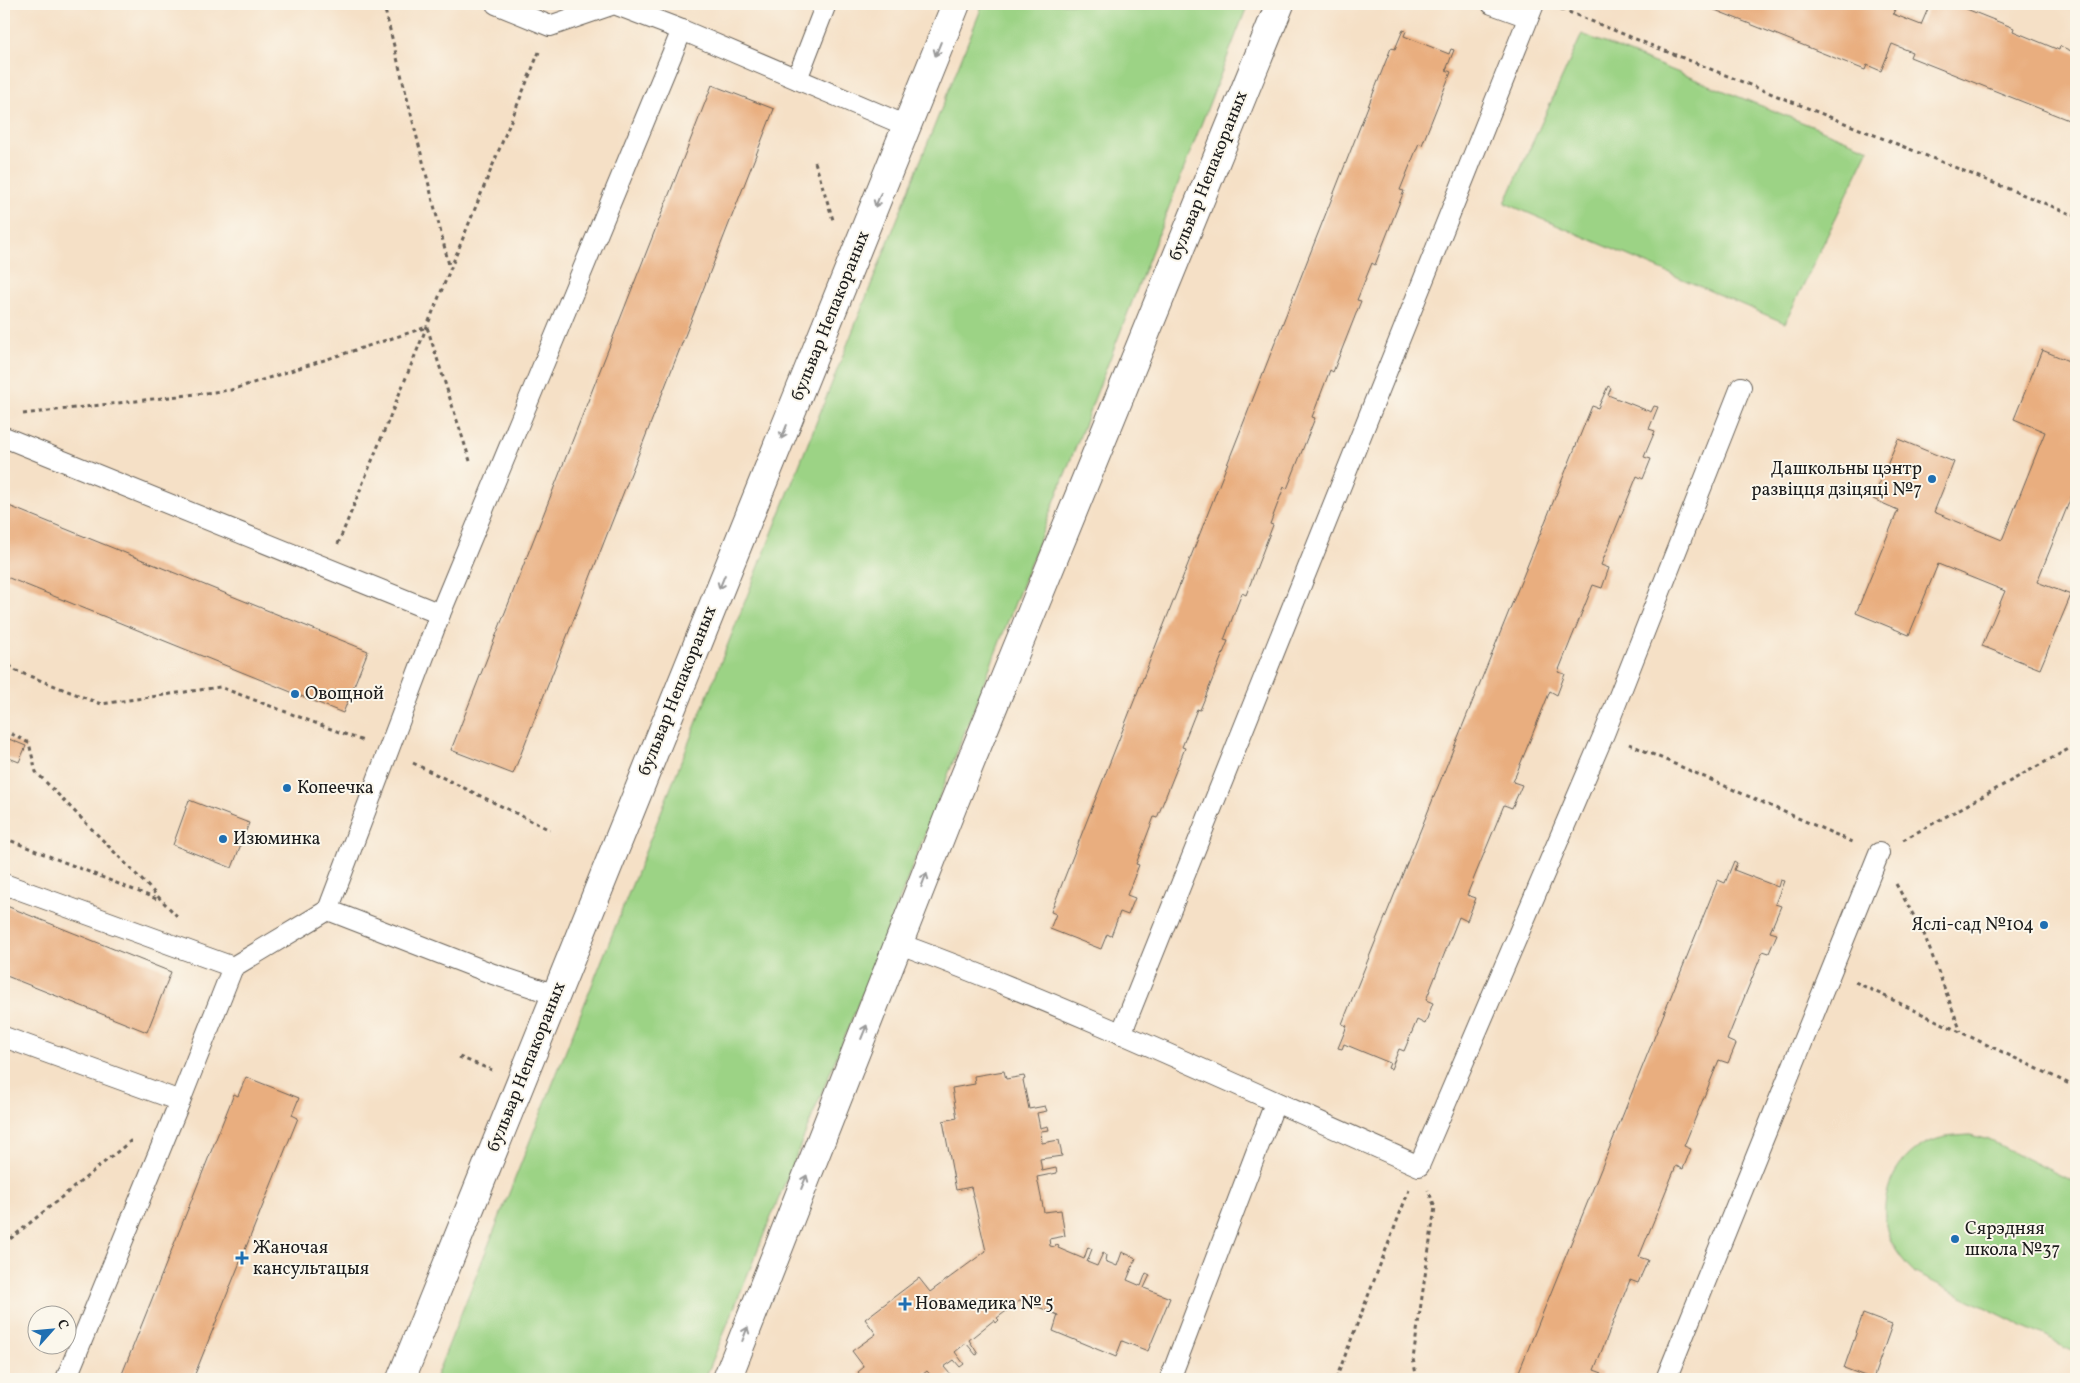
<svg xmlns="http://www.w3.org/2000/svg" width="2080" height="1383" viewBox="0 0 2080 1383" font-family="Vollkorn,serif">
<style>
.green{fill:#9cd385;stroke:#5c7850}
.building{fill:#e9ae7f}
.lines{fill:none;stroke-linecap:round;stroke-linejoin:round}
.lane-casing{stroke:#686158;stroke-width:22}
.secondary-casing{stroke:#686158;stroke-width:30}
.path{stroke:#686158;stroke-width:3;stroke-dasharray:4 4;stroke-linecap:butt}
.lane{stroke:#fff;stroke-width:20}
.secondary{stroke:#fff;stroke-width:28}
.oneway{stroke:#999}
.poi-dot{fill:#1f6fb2;stroke:#fbf7ec;stroke-width:2}
.labels{text-anchor:middle;dominant-baseline:central;stroke-width:4;stroke-linejoin:round;paint-order:stroke}
.street-label{font-size:18px;fill:#1c1c1c;stroke:#fbf7ec}
.poi-label{font-size:18px;fill:#1c1c1c;stroke:#fbf7ec;text-anchor:start}
</style>
<rect width="100%" height="100%" fill="#fbf7ec"/>
<filter id="ink" filterUnits="userSpaceOnUse"><feTurbulence type="fractalNoise" baseFrequency=".02" numOctaves="2"/><feDisplacementMap in="SourceGraphic" scale="10" xChannelSelector="R" yChannelSelector="G"/><feConvolveMatrix kernelMatrix="1 2 1 2 8 2 1 2 1" color-interpolation-filters="sRGB"/></filter>
<filter id="wash" filterUnits="userSpaceOnUse"><feTurbulence type="fractalNoise" baseFrequency=".0096" numOctaves="4" result="noise"/><feDisplacementMap in="SourceGraphic" scale="20" xChannelSelector="R" yChannelSelector="G"/><feGaussianBlur stdDeviation="1.12" result="paint"/><feColorMatrix in="noise" values="0 0 0 0 0 0 0 0 0 0 0 0 0 0 0 0 0 1.4 0 .05"/><feComposite in="paint" operator="in"/></filter>
<g filter="url(#wash)">
<rect width="100%" height="100%" fill="#f5e0c6"/>
<!-- green -->
<g class="green">
<polygon points="983,4 1248,4 876,960 705,1379 435,1379"/>
<polygon points="1582,34 1869,149 1785,323 1505,203"/>
<path d="M1970,1135l19,5 87,43v169l-161,-79c-9,-9 -17,-18 -23,-30 -19,-37 1,-88 40,-102 12,-5 24,-5 38,-6z"/>
</g>
<g id="blocks">
<!-- building -->
<g class="building">
<polygon points="1700,4 1882,4 1895,9 1893,14 1921,25 1930,4 1954,4 2014,28 2013,31 2059,50 2060,46 2076,53 2076,123 1910,57 1912,52 1892,44 1881,71 1867,65 1865,70"/>
<polygon points="1403,30 1406,31 1404,36 1449,54 1451,49 1454,50 1446,70 1451,72 1422,145 1419,143 1400,190 1404,191 1375,265 1372,263 1357,300 1361,301 1333,372 1330,370 1312,417 1315,418 1287,489 1284,487 1270,524 1273,525 1246,595 1242,593 1224,640 1228,641 1200,710 1197,709 1182,747 1185,748 1157,818 1154,817 1136,864 1139,865 1127,895 1135,898 1128,915 1120,912 1111,936 1107,934 1101,949 1050,929 1056,914 1051,912 1391,48 1395,49"/>
<polygon points="712,85 774,109 513,774 451,750"/>
<polygon points="2042,350 2076,364 2076,485 2037,582 2071,595 2040,669 1982,646 2005,591 1938,564 1909,635 1856,613 1898,510 1873,499 1898,439 1954,462 1934,512 2002,540 2045,432 2014,419"/>
<polygon points="1608,386 1611,388 1608,395 1651,412 1654,406 1658,407 1649,429 1655,431 1644,457 1651,459 1643,479 1637,476 1601,565 1609,568 1602,588 1593,585 1558,672 1565,674 1557,695 1550,691 1513,782 1522,785 1512,808 1504,805 1467,895 1476,898 1467,921 1459,917 1426,1000 1433,1003 1425,1024 1417,1020 1404,1051 1399,1049 1391,1069 1388,1068 1390,1063 1344,1044 1342,1049 1338,1048 1347,1026 1342,1024 1592,406 1598,408"/>
<polygon points="4,504 368,651 343,713 4,576"/>
<polygon points="4,737 26,746 19,762 4,756"/>
<polygon points="189,800 249,823 232,868 173,845"/>
<polygon points="1734,861 1737,863 1734,870 1778,887 1780,880 1784,881 1775,904 1781,906 1770,932 1777,934 1769,953 1763,951 1727,1040 1736,1044 1728,1063 1719,1060 1684,1146 1691,1149 1683,1169 1676,1166 1639,1257 1648,1260 1638,1283 1630,1280 1594,1370 1602,1373 1599,1379 1516,1379 1718,880 1725,883"/>
<polygon points="4,905 171,972 147,1032 4,975"/>
<polygon points="1004,1071 1006,1079 1024,1076 1025,1079 1023,1080 1029,1109 1045,1106 1047,1111 1037,1113 1040,1128 1048,1126 1049,1130 1041,1131 1042,1143 1059,1140 1062,1156 1040,1159 1042,1171 1056,1168 1057,1173 1037,1177 1044,1212 1061,1210 1065,1236 1049,1239 1050,1246 1055,1247 1056,1245 1059,1246 1058,1248 1084,1259 1088,1247 1092,1249 1087,1262 1097,1266 1103,1253 1106,1255 1105,1261 1117,1266 1122,1252 1136,1258 1127,1280 1141,1286 1146,1273 1150,1275 1144,1288 1170,1298 1148,1351 1122,1341 1116,1357 1053,1331 1058,1315 1021,1300 997,1318 999,1320 996,1323 994,1320 969,1340 978,1354 976,1355 966,1343 955,1352 964,1364 960,1367 954,1360 944,1367 950,1374 943,1379 934,1379 927,1371 917,1379 863,1379 858,1372 864,1367 852,1351 876,1334 865,1319 919,1278 930,1292 986,1251 971,1187 956,1190 943,1121 957,1118 952,1088 975,1084 974,1076"/>
<polygon points="246,1077 299,1098 292,1115 298,1118 193,1379 120,1379 234,1094 238,1096"/>
<polygon points="1863,1314 1892,1325 1873,1379 1844,1368"/>
</g>
</g>
</g>
<g filter="url(#ink)">
<use href="#blocks" fill-opacity="0" stroke="#686158" stroke-width="1"/>
<g class="lines">
<defs>
<g id="lane">
<polyline points="496,4 550,26 614,4 682,30 907,126"/>
<polyline points="1492,4 1528,17"/>
<polyline points="797,79 826,4"/>
<polyline points="4,437 440,614"/>
<polyline points="4,884 233,967 328,910"/>
<path d="M900,944c176,65 347,146 519,222l185,-432 137,-347"/>
<polyline points="556,995 493,974 328,910 440,614 682,30"/>
<polyline points="1121,1034 1534,4"/>
<polyline points="4,1037 180,1101 233,967"/>
<polyline points="66,1379 180,1101"/>
<polyline points="1170,1379 1275,1103"/>
<polyline points="1666,1379 1879,853"/>
</g>
<g id="secondary">
<path d="M401,1379c185,-458 371,-916 555,-1375"/>
<polyline points="727,1379 953,805 1280,4"/>
</g>
</defs>
<!-- lane casing -->
<use href="#lane" class="lane-casing"/>
<!-- secondary casing -->
<use href="#secondary" class="secondary-casing"/>
<!-- path -->
<g class="path">
<polyline points="387,4 385,10 450,269"/>
<polyline points="1561,9 2076,216"/>
<polyline points="815,162 834,223"/>
<polyline points="23,414 231,390 427,327 471,464"/>
<polyline points="338,544 539,52"/>
<polyline points="4,659 14,670 101,704 220,687 363,741"/>
<polyline points="4,730 29,743 36,772 177,916"/>
<polyline points="1629,744 1855,843"/>
<polyline points="413,763 550,830"/>
<polyline points="4,838 159,900"/>
<polyline points="1903,840 2076,745"/>
<polyline points="1896,884 1924,934 1961,1032"/>
<polyline points="1855,982 2076,1087"/>
<polyline points="459,1057 492,1070"/>
<polyline points="4,1244 133,1139"/>
<polyline points="1336,1379 1409,1190"/>
<polyline points="1417,1379 1413,1359 1435,1207 1428,1190"/>
</g>
<!-- lane -->
<use href="#lane" class="lane"/>
<!-- secondary -->
<use href="#secondary" class="secondary"/>
</g>
<!-- one-way arrows -->
<defs><path id="oneway-shaft" d="M-6 0H5M1.5-3L5.5 0L1.5 3" fill="none" stroke-width="1.6" stroke-linecap="round" stroke-linejoin="round" transform="scale(1.25)"/></defs>
<g class="oneway">
<use href="#oneway-shaft" transform="translate(938 49) rotate(112)"/>
<use href="#oneway-shaft" transform="translate(878 200) rotate(112)"/>
<use href="#oneway-shaft" transform="translate(784 432) rotate(112)"/>
<use href="#oneway-shaft" transform="translate(722 582) rotate(112)"/>
<use href="#oneway-shaft" transform="translate(924 880) rotate(-69)"/>
<use href="#oneway-shaft" transform="translate(864 1032) rotate(-68)"/>
<use href="#oneway-shaft" transform="translate(804 1182) rotate(-68)"/>
<use href="#oneway-shaft" transform="translate(745 1334) rotate(-69)"/>
</g>
</g>
<!-- markers -->
<g class="poi-dot">
<circle cx="1932" cy="479" r="5"/>
<circle cx="295" cy="694" r="5"/>
<circle cx="287" cy="788" r="5"/>
<circle cx="223" cy="839" r="5"/>
<circle cx="2044" cy="925" r="5"/>
<circle cx="1955" cy="1239" r="5"/>
<path d="M239.5 1250.5h5v5h5v5h-5v5h-5v-5h-5v-5h5z"/>
<path d="M902.5 1296.5h5v5h5v5h-5v5h-5v-5h-5v-5h5z"/>
</g>
<g class="labels">
<!-- street labels -->
<g class="street-label">
<text transform="translate(1209 176) rotate(-68)">бульвар Непакораных</text>
<text transform="translate(831 316) rotate(-68)">бульвар Непакораных</text>
<text transform="translate(678 691) rotate(-68)">бульвар Непакораных</text>
<text transform="translate(527 1067) rotate(-68)">бульвар Непакораных</text>
</g>
<!-- poi labels -->
<g class="poi-label">
<text x="1922" y="469" text-anchor="end">Дашкольны цэнтр<tspan x="1922" dy="21">развіцця дзіцяці №7</tspan></text>
<text x="305" y="694">Овощной</text>
<text x="297" y="788">Копеечка</text>
<text x="233" y="839">Изюминка</text>
<text x="2034" y="925" text-anchor="end">Яслі-сад №104</text>
<text x="1965" y="1229">Сярэдняя<tspan x="1965" dy="21">школа №37</tspan></text>
<text x="253" y="1248">Жаночая<tspan x="253" dy="21">кансультацыя</tspan></text>
<text x="915" y="1304">Новамедика № 5</text>
</g>
</g>
<!-- margin -->
<rect width="2080" height="1383" fill="none" stroke="#fbf7ec" stroke-width="20"/>
<!-- north arrow -->
<g transform="translate(52 1330) rotate(63)"><circle r="24" fill="#fbf7ec" stroke="#a29f99"/>
<path d="M0-4L9 19L0 12L-9 19Z" fill="#1f6fb2"/>
<text y="-8" font-size="14" font-weight="bold" text-anchor="middle" fill="#1c1c1c">С</text>
</g>
</svg>
